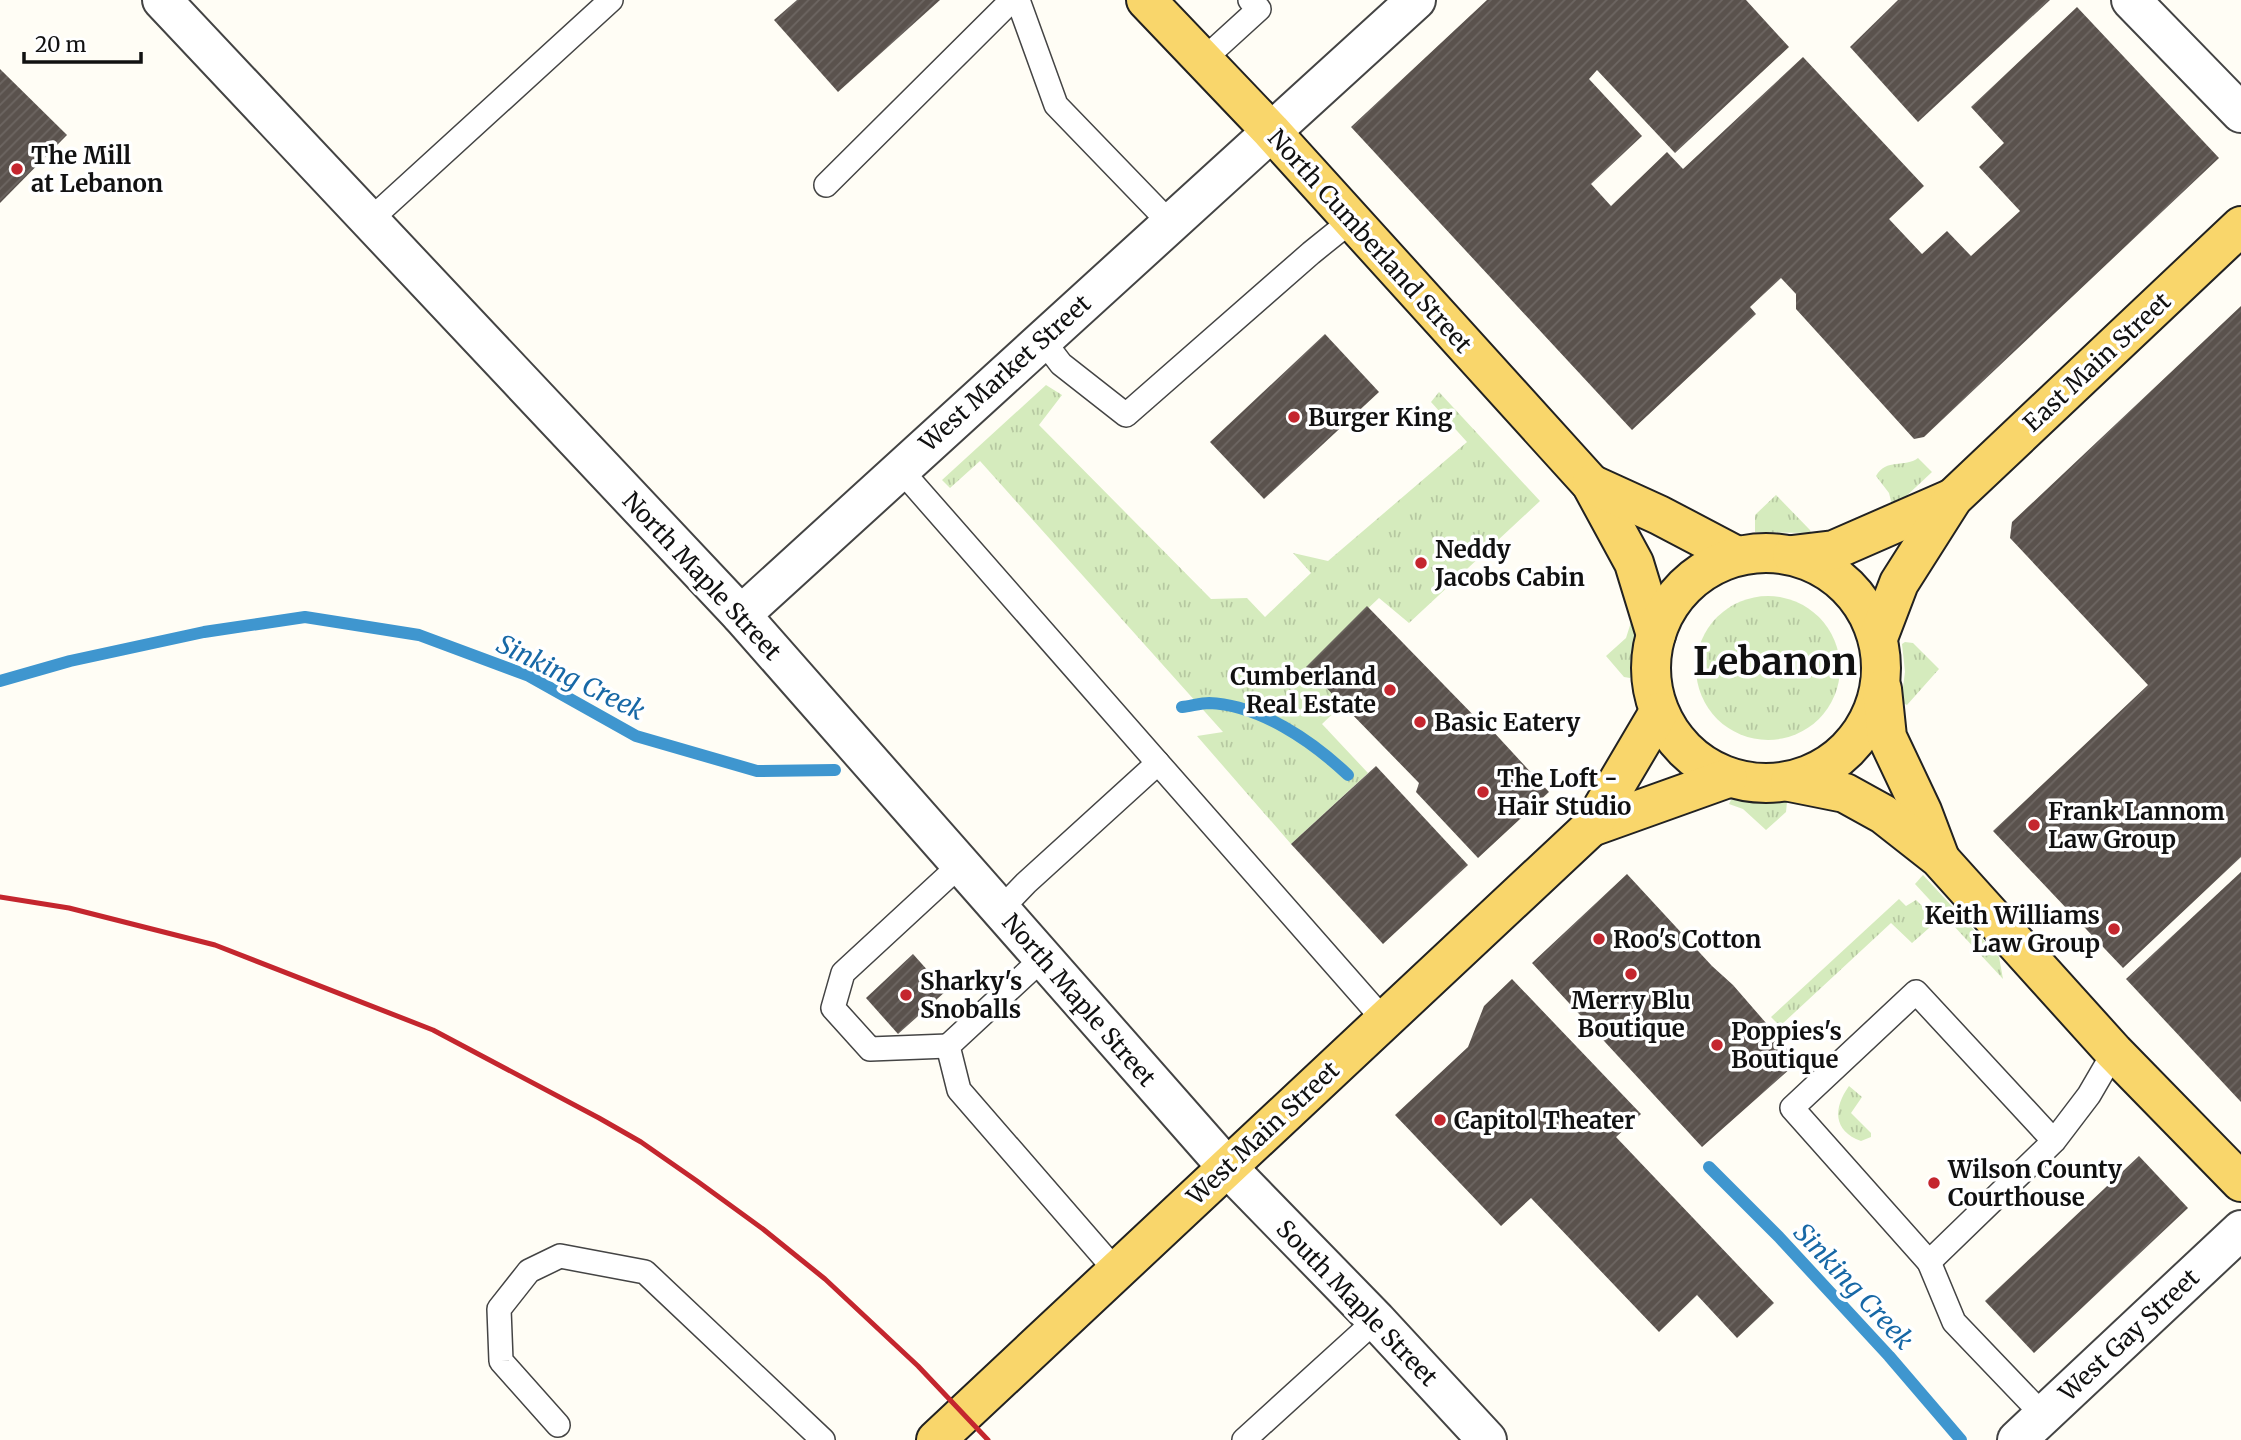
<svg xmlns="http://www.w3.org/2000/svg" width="2241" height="1440" viewBox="0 0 2241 1440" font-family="Merriweather,serif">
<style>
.grass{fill:url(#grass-tufts)}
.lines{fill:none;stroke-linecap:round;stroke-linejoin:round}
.stream{stroke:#3f96cf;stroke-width:12}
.building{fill:url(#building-hatch)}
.service-casing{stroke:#444;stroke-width:26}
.minor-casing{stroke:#444;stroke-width:42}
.tertiary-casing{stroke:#444;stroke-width:42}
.primary-casing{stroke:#222;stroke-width:42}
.service{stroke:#fff;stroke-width:23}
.minor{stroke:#fff;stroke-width:38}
.tertiary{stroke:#fff;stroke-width:38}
.primary{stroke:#f9d66b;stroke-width:38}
.rail{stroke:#c4262e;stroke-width:5}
.poi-dot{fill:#c4262e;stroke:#fff;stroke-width:2.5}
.labels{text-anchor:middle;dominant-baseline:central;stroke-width:7;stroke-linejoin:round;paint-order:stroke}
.poi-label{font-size:24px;font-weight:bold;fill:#111;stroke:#fff;text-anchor:start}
.street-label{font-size:24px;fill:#111;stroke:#fff}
.water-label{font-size:26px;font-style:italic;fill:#1768a6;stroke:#fff}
.town-label{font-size:38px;font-weight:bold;fill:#111;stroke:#fff}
</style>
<defs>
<pattern id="grass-tufts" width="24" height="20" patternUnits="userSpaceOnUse" patternTransform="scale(1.75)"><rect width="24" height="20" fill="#d5ebbd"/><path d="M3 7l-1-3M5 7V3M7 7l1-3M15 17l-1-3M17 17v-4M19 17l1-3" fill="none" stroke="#b6c8a1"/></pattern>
<pattern id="building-hatch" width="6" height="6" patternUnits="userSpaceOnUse" patternTransform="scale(1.75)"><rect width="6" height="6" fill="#5a524d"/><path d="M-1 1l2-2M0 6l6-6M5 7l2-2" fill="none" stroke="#6d6662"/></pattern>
</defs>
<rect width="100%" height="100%" fill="#fffdf5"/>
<!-- grass -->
<g class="grass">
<polygon points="1046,385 1062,395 1039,425 1211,599 1247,598 1265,617 1311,573 1293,553 1328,561 1467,442 1431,402 1439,392 1540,501 1409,623 1379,598 1307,666 1343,704 1322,724 1368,773 1291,844 1197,736 1223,732 980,461 950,488 942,480"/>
<path d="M1918,458l14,14 -31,29 -9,4 -3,-12 -13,-17c10,-18 29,-8 42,-18z"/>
<polygon points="1776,495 1810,530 1811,533 1755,532 1755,515"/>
<circle cx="1768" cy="668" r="72"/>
<polygon points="1632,619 1637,622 1633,675 1630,678 1624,677 1606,656 1626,638"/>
<polygon points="1905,642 1913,643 1939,669 1907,705 1901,702 1905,672 1902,644"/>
<polygon points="1731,800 1787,802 1786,812 1766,830 1743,809 1729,804"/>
<polygon points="1923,875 1999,957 2003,979 1915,884"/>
<polygon points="1899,899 1906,906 1916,900 1937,921 1912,943 1891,923 1780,1026 1771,1017"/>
<path d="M1849,1086l13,11 -11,16 20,20v4l-10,4c-28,-10 -28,-33 -12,-55z"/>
</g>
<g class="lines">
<!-- stream -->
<g class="stream">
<polyline points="0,681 70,661 204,632 305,617 419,635 529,676 636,736 757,771 835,770"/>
<path d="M1182,707c9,-1 19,-4 27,-4 51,2 103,38 139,72"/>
<polyline points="1709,1167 1779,1237 1889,1356 1961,1440"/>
</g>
</g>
<!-- building -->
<g class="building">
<polygon points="797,0 940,0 838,92 774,20"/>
<polygon points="1487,0 1746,0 1789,47 1675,153 1597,70 1589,79 1642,136 1591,184 1611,206 1667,152 1683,169 1803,57 1924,186 1889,219 1922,254 1947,231 1971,256 2020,211 1979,167 2004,143 1971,107 2077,7 2219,158 1924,437 1914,439 1796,309 1796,294 1781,278 1750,307 1756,314 1632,430 1351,127"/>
<polygon points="1898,0 2050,0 1918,122 1850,47"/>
<polygon points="0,69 67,135 0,203"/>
<polygon points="2241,306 2241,857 2123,968 1993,831 2148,685 2010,538 2012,522"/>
<polygon points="1325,334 1379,392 1264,499 1210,442"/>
<polygon points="1367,606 1482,724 1489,727 1549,792 1478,858 1416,792 1419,783 1306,667"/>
<polygon points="1376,766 1468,865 1383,944 1291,844"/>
<polygon points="2241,872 2241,1102 2126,979"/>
<polygon points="1627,874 1712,966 1733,985 1799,1061 1702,1147 1532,963"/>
<polygon points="913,954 946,991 898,1034 866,998"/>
<polygon points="1512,979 1641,1114 1616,1137 1774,1303 1737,1338 1697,1295 1659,1332 1531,1198 1501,1226 1395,1115 1468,1047 1484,1006"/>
<polygon points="2139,1156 2188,1208 2034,1353 1985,1301"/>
</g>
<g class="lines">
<defs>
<g id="service">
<polyline points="1018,0 1056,105 1170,223"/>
<polyline points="1203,60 1259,9 1250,0"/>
<polyline points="826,185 1012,0"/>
<polyline points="369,221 611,0"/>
<polyline points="1042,339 1061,364 1126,415 1311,253 1352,220"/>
<polyline points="900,469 1158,763 1026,883 1000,910"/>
<polyline points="1158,763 1384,1020"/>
<polyline points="1043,958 948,1046 959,1090 1117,1272"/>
<polyline points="948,1046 870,1049 833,1008 843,973 960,865"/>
<polyline points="2054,1141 1916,992 1792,1108 1929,1262 2054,1141 2089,1095 2114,1052"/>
<polyline points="1929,1262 1954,1322 2043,1415"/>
<polyline points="558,1425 501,1361 499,1309 529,1271 560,1256 645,1272 823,1440"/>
<polyline points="1244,1440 1376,1320"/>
</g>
<g id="minor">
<polyline points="162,0 741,615 1227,1167"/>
<polyline points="2131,0 2241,113"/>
<polyline points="741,615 1416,0"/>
<polyline points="2017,1440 2241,1230"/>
</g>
<polyline id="tertiary" points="1227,1167 1376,1320 1487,1440"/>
<g id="primary">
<polyline points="1146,0 1271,131 1591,484 1634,563 1656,635"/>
<polyline points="1591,484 1659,515 1737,556"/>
<circle cx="1766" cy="668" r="115"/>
<polyline points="1792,555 1834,550 1953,498"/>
<polyline points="1878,638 1899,583 1953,498 2241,226"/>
<polyline points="1882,689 1887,737 1922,811 1939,856"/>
<polyline points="1790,782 1845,793 1883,814 1939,858 2114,1052 2241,1182"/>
<polyline points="1591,827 1728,778"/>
<polyline points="936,1440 1591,827 1659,712"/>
</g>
</defs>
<!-- service casing -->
<use href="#service" class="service-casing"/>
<!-- minor casing -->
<use href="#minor" class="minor-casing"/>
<!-- tertiary casing -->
<use href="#tertiary" class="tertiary-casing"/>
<!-- primary casing -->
<use href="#primary" class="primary-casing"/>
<!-- service -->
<use href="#service" class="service"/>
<!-- minor -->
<use href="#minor" class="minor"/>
<!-- tertiary -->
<use href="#tertiary" class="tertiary"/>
<!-- primary -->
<use href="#primary" class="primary"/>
<!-- rail -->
<polyline class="rail" points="0,897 69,908 215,945 433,1030 599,1118 641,1142 697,1181 763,1229 825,1279 918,1366 988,1440"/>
</g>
<!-- markers -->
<g class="poi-dot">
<circle cx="17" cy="169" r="7"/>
<circle cx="1294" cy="417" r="7"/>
<circle cx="1421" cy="563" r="7"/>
<circle cx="1390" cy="690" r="7"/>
<circle cx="1420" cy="722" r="7"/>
<circle cx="1483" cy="792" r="7"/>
<circle cx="2034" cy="825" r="7"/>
<circle cx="2114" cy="929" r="7"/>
<circle cx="1599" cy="939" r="7"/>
<circle cx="1631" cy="974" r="7"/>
<circle cx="906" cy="995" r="7"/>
<circle cx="1717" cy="1045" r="7"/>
<circle cx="1440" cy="1120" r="7"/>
<circle cx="1934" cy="1183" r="7"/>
</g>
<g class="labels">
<!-- poi labels -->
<g class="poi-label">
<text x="31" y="155">The Mill<tspan x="31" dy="28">at Lebanon</tspan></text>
<text x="1308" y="417">Burger King</text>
<text x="1435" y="549">Neddy<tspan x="1435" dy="28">Jacobs Cabin</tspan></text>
<text x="1376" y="676" text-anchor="end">Cumberland<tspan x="1376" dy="28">Real Estate</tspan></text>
<text x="1434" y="722">Basic Eatery</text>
<text x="1497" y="778">The Loft -<tspan x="1497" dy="28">Hair Studio</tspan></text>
<text x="2048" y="811">Frank Lannom<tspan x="2048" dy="28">Law Group</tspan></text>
<text x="2100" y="915" text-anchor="end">Keith Williams<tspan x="2100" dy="28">Law Group</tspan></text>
<text x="1613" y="939">Roo's Cotton</text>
<text x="920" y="981">Sharky's<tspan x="920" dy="28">Snoballs</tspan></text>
<text x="1631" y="1000" text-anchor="middle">Merry Blu<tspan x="1631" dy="28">Boutique</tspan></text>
<text x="1731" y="1031">Poppies's<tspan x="1731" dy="28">Boutique</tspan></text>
<text x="1454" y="1120">Capitol Theater</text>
<text x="1948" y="1169">Wilson County<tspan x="1948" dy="28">Courthouse</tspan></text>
</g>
<!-- street labels -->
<g class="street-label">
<text transform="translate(1370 241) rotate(48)">North Cumberland Street</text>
<text transform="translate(2097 362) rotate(-43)">East Main Street</text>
<text transform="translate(1005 373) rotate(-42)">West Market Street</text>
<text transform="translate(702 576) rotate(47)">North Maple Street</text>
<text transform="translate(1079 1000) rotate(49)">North Maple Street</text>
<text transform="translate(1263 1133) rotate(-43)">West Main Street</text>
<text transform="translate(1357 1303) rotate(46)">South Maple Street</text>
<text transform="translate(2129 1335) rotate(-43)">West Gay Street</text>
</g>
<!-- water labels -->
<g class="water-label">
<text transform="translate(571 677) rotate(26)">Sinking Creek</text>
<text transform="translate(1854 1286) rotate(47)">Sinking Creek</text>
</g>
<!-- town labels -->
<g class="town-label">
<text x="1775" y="661">Lebanon</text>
</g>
</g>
<!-- scale -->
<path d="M24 52v10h117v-10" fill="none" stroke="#111111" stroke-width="3.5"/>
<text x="35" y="52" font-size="21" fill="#111111" stroke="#ffffff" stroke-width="5" paint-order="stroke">20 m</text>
</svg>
